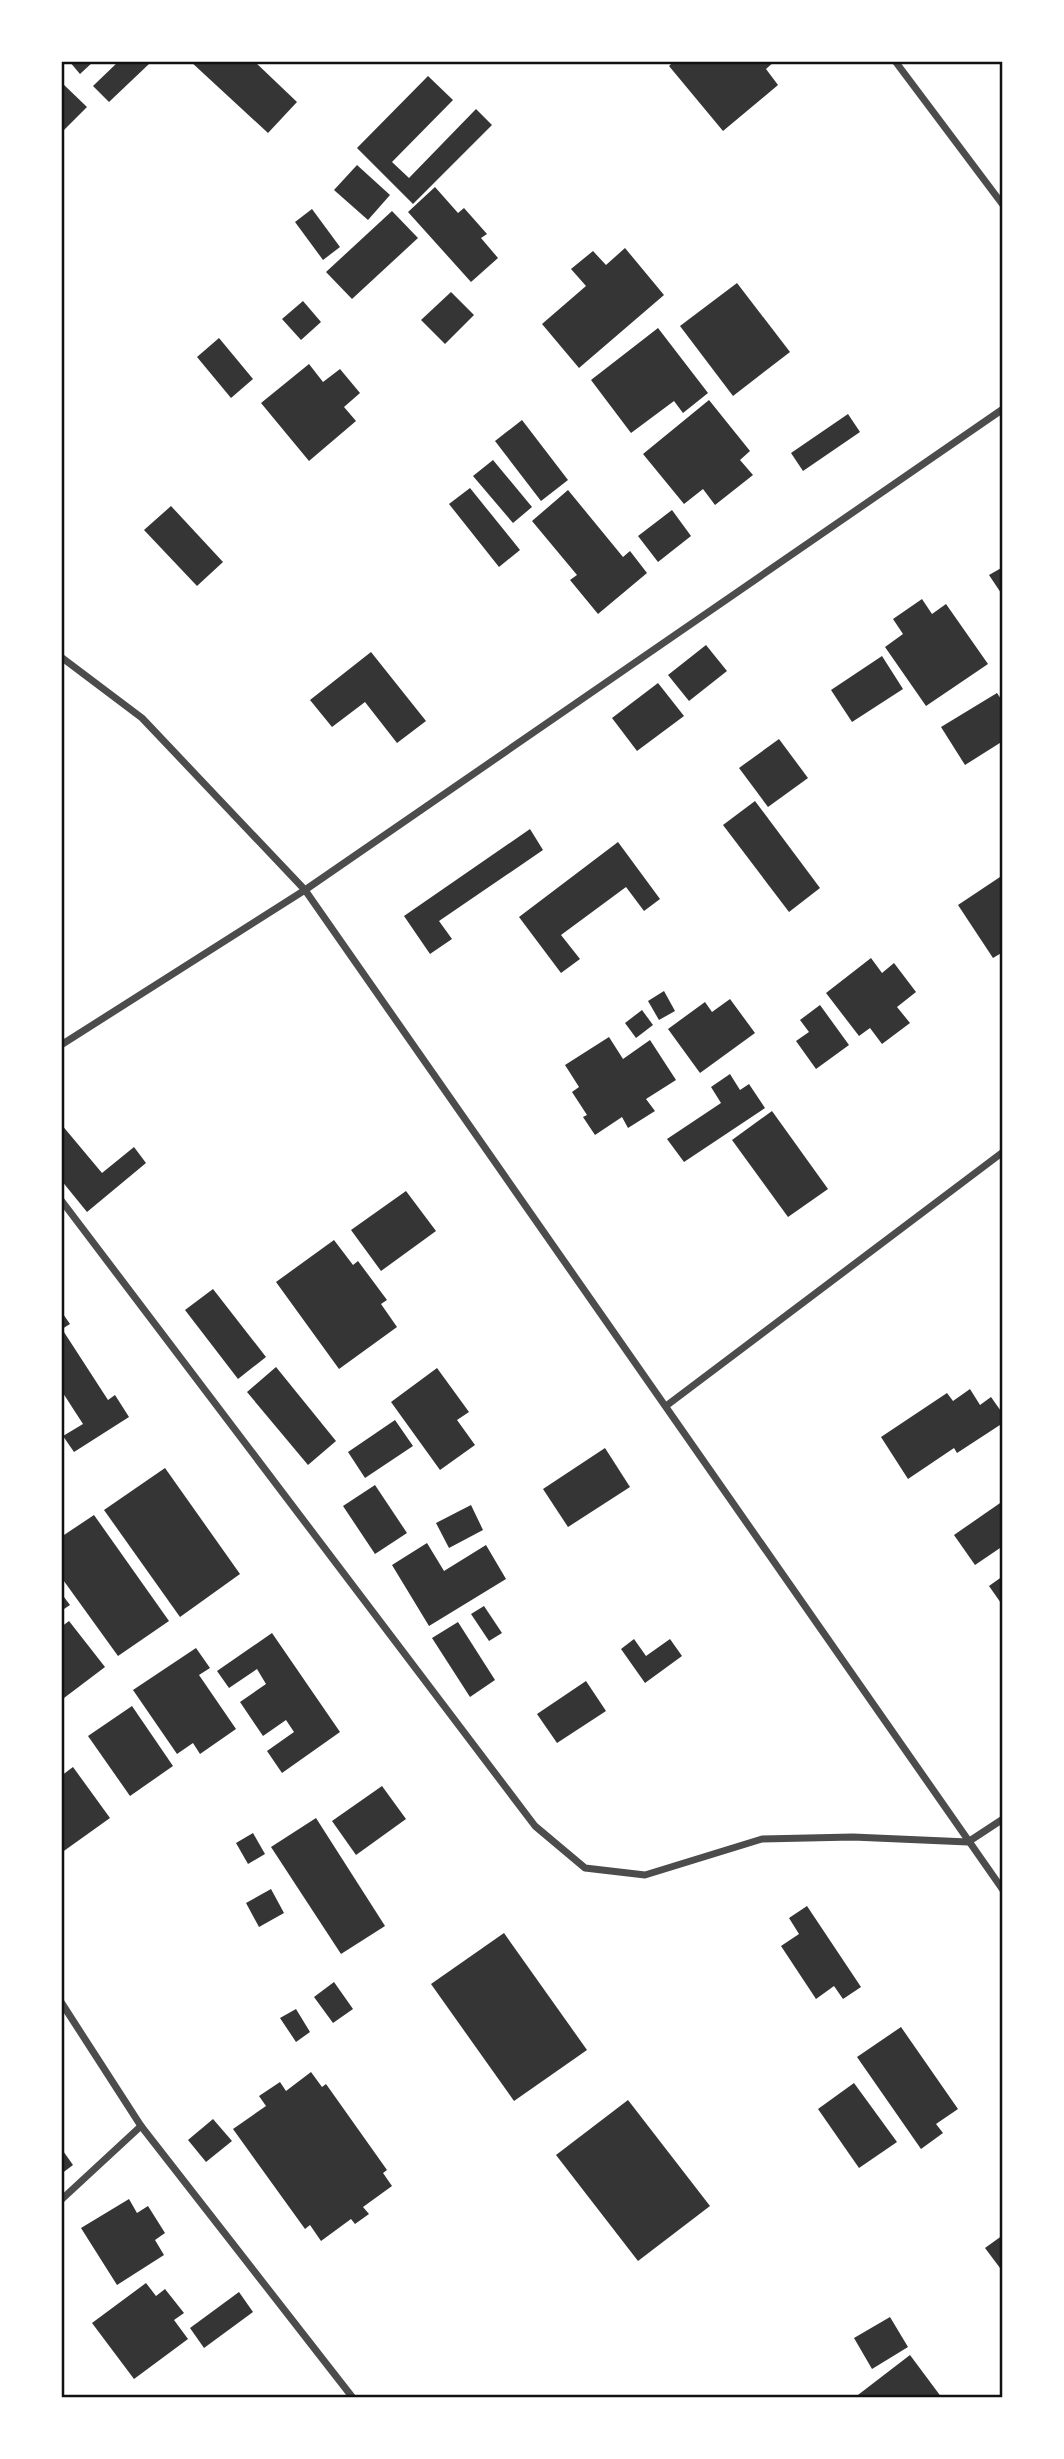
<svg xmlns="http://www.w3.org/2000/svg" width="1064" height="2459" viewBox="0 0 1064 2459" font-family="'DejaVu Sans',sans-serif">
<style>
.building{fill:#353535}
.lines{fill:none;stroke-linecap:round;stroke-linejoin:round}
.minor{stroke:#4c4c4c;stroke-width:7}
.neatline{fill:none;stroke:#111;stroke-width:2.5}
</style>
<rect width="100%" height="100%" fill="#fff"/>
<!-- building -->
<g class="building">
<polygon points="69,61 94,61 80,74"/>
<polygon points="119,61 147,61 149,64 109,102 93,86"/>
<polygon points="190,61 254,61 297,102 268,133"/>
<polygon points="674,61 775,61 766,69 778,85 723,131 669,66"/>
<polygon points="428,76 453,100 392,162 409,178 476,109 492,125 413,204 357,148"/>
<polygon points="61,82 87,107 61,133"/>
<polygon points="357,165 390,195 368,220 334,190"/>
<polygon points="435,187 458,213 464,208 487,234 481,238 498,258 471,282 408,212"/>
<polygon points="312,209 340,247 323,260 295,222"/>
<polygon points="392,211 418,238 352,299 326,272"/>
<polygon points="625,248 664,295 579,368 542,324 586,286 571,269 593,251 606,265"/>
<polygon points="737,283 790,352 733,396 680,326"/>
<polygon points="451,292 474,315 445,344 421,320"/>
<polygon points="303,301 321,322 301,340 282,319"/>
<polygon points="658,328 708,393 683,413 674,401 631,433 591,380"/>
<polygon points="219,338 253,379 231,398 197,357"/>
<polygon points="309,364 323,382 340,369 360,393 344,407 356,421 309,461 261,403"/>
<polygon points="709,400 750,451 740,460 753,475 715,505 703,489 684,504 643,454"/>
<polygon points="848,414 860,432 803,471 791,453"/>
<polygon points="522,420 568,480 541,501 495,441"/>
<polygon points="493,460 532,507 513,523 473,476"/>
<polygon points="470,488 520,550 499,567 449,504"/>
<polygon points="568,490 623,557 630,551 647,573 598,614 570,580 577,575 532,521"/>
<polygon points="171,506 223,562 197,586 144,530"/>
<polygon points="672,510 691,536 658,562 638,536"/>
<polygon points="1003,567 1003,596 989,575"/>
<polygon points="922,599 932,614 946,604 988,664 926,706 885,647 903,634 893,619"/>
<polygon points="706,645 727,671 689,701 668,675"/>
<polygon points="371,652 426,721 397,743 365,702 332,727 310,700"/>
<polygon points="882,656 903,689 852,722 831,690"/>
<polygon points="658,683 684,716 637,751 612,718"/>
<polygon points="997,693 1003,702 1003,741 965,765 941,727"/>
<polygon points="779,739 808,778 768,807 739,768"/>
<polygon points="755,801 820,888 789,912 723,825"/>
<polygon points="530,829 543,850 439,921 452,939 430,954 404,916"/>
<polygon points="618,842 660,899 644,911 626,887 561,935 580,959 561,973 519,917"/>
<polygon points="1003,875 1003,952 993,958 958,905"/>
<polygon points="871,958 882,973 894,963 916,992 897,1007 910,1023 882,1044 870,1028 859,1036 826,993"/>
<polygon points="664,991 675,1011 659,1020 648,1001"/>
<polygon points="730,999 755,1033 700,1073 668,1029 705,1002 712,1012"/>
<polygon points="820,1005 849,1045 816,1069 796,1041 809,1032 800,1020"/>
<polygon points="642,1010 653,1025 636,1038 625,1023"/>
<polygon points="609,1037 623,1059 650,1040 676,1080 646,1099 655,1111 628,1128 622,1117 595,1135 583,1117 587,1115 572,1092 579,1087 565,1065"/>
<polygon points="730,1074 740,1090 749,1084 765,1108 684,1162 667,1139 721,1103 711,1087"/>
<polygon points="772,1111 828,1189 788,1217 732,1140"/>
<polygon points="61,1124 102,1173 134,1147 146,1163 87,1212 61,1180"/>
<polygon points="406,1191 436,1231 381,1271 351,1230"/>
<polygon points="334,1240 353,1265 358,1261 387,1300 381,1304 397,1327 339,1369 276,1282"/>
<polygon points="213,1289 266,1357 238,1379 185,1310"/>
<polygon points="61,1311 70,1324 62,1329 108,1400 115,1395 129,1417 74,1452 63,1436 83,1424 61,1390"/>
<polygon points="276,1367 336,1441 308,1465 247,1392"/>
<polygon points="437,1368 469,1412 457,1420 475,1445 440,1470 391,1402"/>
<polygon points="970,1389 980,1405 991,1397 1003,1414 1003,1423 957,1453 954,1448 908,1479 881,1437 947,1393 953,1401"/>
<polygon points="395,1420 413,1446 365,1478 348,1452"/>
<polygon points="605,1448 630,1487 568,1527 543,1489"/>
<polygon points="165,1468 240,1574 180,1617 104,1510"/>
<polygon points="375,1485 407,1533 375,1554 343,1506"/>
<polygon points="1003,1501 1003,1546 975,1565 954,1535"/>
<polygon points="471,1505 483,1530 449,1548 436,1523"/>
<polygon points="94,1515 169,1621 118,1656 61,1577 61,1537"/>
<polygon points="427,1543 444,1571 486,1545 506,1579 429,1626 392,1565"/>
<polygon points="1003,1576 1003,1606 989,1586"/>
<polygon points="61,1593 70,1605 61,1611"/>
<polygon points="484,1606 502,1633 489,1641 471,1614"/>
<polygon points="69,1621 105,1667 64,1698 61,1695 61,1627"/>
<polygon points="458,1622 495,1680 470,1697 432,1638"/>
<polygon points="272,1633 340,1732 282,1773 267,1751 294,1732 286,1720 263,1736 240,1702 266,1684 257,1669 229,1688 217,1671"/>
<polygon points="634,1639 646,1656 670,1639 682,1656 645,1683 621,1649"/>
<polygon points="196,1648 210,1668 199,1675 236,1729 200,1754 193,1743 177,1754 133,1690"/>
<polygon points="586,1681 606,1711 557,1743 537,1714"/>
<polygon points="132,1706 173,1766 130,1796 88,1736"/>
<polygon points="73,1767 110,1818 61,1853 61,1776"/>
<polygon points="382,1786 406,1819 356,1855 332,1821"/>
<polygon points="316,1818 385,1926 341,1954 271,1847"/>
<polygon points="253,1833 265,1854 248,1864 236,1843"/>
<polygon points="271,1889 284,1913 259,1927 246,1903"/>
<polygon points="807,1906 861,1987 843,1999 834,1986 816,1999 781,1946 799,1934 789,1918"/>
<polygon points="504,1933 587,2050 514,2101 431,1984"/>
<polygon points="334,1982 353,2009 333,2023 314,1997"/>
<polygon points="296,2009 310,2032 296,2042 280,2018"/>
<polygon points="901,2027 958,2109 936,2124 943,2133 921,2149 857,2057"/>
<polygon points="311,2072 322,2087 326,2084 387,2170 383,2173 392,2186 363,2207 369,2214 355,2224 351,2219 321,2241 310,2225 305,2229 233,2129 266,2106 259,2096 280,2082 286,2091"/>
<polygon points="854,2083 897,2142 859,2168 818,2109"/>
<polygon points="628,2100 710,2206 638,2261 556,2155"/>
<polygon points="213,2119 232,2141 206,2162 188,2140"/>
<polygon points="61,2148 73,2165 61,2174"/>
<polygon points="129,2199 137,2213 148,2206 165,2233 155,2240 164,2255 117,2285 81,2228"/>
<polygon points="1003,2235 1003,2272 985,2248"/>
<polygon points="146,2283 156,2296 165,2289 184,2313 174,2320 188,2339 134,2379 92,2323"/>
<polygon points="239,2292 253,2312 204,2348 190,2328"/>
<polygon points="890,2317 908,2347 872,2369 854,2338"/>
<polygon points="910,2355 942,2398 854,2398"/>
</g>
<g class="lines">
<!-- minor -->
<g class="minor">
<polyline points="895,61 1003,205"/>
<polyline points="61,657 142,718 305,890 1003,1890"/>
<polyline points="61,1045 305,890 1003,409"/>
<polyline points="61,1200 535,1826 585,1868 645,1875 762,1839 853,1837 968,1842 1003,1819"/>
<polyline points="666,1406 1003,1152"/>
<polyline points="61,2002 141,2126 353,2398"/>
<polyline points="61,2200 141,2126"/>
</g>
</g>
<!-- border -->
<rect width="1064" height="2459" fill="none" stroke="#ffffff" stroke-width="126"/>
<rect x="63" y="63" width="938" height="2333" class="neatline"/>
</svg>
